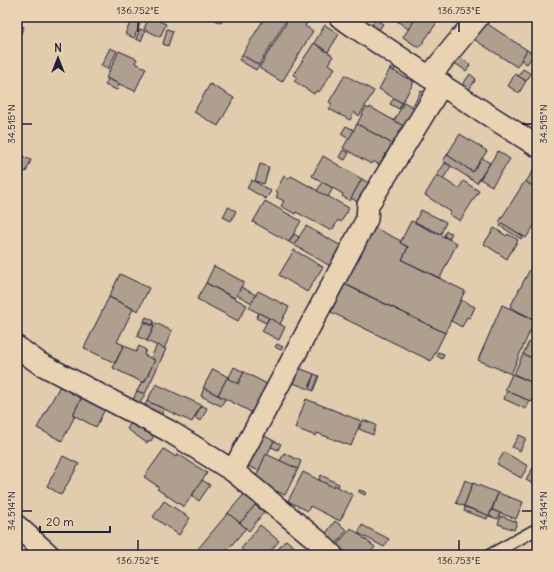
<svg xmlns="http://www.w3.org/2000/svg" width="554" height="572" viewBox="0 0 554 572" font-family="Delius,sans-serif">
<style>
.building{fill:#ae9f8f;stroke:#22223b}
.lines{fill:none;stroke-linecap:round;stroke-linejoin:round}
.service-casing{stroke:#22223b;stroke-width:14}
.minor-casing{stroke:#22223b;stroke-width:24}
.tertiary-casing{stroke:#22223b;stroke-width:25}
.service{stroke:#e9d3b2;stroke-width:11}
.minor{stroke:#e9d3b2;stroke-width:21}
.tertiary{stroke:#e9d3b2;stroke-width:22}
.ticks{fill:none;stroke:#22223b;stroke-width:1.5}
.neatline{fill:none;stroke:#22223b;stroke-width:1.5}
.ticks-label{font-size:10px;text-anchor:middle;fill:#22223b}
</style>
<rect width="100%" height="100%" fill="#e1ccad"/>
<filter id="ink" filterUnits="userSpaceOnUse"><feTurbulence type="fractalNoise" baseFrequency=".025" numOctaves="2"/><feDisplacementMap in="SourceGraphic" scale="8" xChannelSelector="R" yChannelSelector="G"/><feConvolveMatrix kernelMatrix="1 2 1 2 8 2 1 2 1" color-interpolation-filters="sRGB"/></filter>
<g filter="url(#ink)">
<!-- building -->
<g class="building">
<polygon points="85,17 99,17 96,22"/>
<polygon points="133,17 138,17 142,19 134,38 125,34"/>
<polygon points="139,17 149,17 147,20"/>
<polygon points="149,17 166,24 160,37 144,29"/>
<polygon points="210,17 225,17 221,23"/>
<polygon points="265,17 288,17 259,65 242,55"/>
<polygon points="290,17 310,17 305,26 313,31 282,82 259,68"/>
<polygon points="392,17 417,17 408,29"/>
<polygon points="417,17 432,17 438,21 419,48 403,37"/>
<polygon points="375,19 383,24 378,31 371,26"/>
<polygon points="483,21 527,50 517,67 472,38"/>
<polygon points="17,24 24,27 18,39 17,38"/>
<polygon points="325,25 339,34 328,52 314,43"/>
<polygon points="140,29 145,31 141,41 136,39"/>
<polygon points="167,29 173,31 168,46 163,44"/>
<polygon points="314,43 333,56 328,64 335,68 319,92 317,90 314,94 294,81 297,77 293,75"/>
<polygon points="110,48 117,51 108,69 101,66"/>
<polygon points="527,50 534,54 527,64 521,60"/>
<polygon points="119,51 137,59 135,63 146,68 135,91 106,78"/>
<polygon points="457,54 470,65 466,71 452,61"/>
<polygon points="242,55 259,65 256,70 239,60"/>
<polygon points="393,65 396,67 394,71 390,69"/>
<polygon points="390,69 414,82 402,103 379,89"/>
<polygon points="523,69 531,74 526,81 518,76"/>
<polygon points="470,74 476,79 468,91 461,87"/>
<polygon points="515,74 526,81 519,93 508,86"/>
<polygon points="345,75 374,91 359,116 354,112 350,120 329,109 332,104 329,102"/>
<polygon points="108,79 119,84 117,90 105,85"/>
<polygon points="210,84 234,98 218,126 194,112"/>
<polygon points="421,91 426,94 417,110 412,107"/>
<polygon points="394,98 402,103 399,109 390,104"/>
<polygon points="404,102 418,110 407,128 394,121"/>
<polygon points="366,107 369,109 370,107 407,128 396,146 357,124"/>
<polygon points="357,124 396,146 387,161 384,159 380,165 373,161 371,164 343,148"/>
<polygon points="346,126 354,130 349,139 341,134"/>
<polygon points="460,134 487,151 473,172 447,155"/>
<polygon points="343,150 349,153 345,160 339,157"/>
<polygon points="498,151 510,159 492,186 480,179"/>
<polygon points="17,153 22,155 17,168"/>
<polygon points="447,155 473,172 482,158 490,163 477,183 443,161"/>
<polygon points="22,156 31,160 26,172 17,169"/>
<polygon points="323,156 362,179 350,201 342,196 343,194 312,176"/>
<polygon points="445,163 451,166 443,179 437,175"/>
<polygon points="260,164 269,167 264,184 255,181"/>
<polygon points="537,164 537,189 526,182"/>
<polygon points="437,175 459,189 463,181 479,191 460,221 449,214 451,212 425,195"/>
<polygon points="284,176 289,179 291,176 349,208 341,222 338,220 333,229 331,228 330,230 296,212 295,214 281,206 284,201 276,197 278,193 276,191"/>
<polygon points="362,179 372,185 361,204 351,198"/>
<polygon points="252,180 271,191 266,199 247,188"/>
<polygon points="525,181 537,189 537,221 526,238 499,222"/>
<polygon points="322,182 333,188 328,197 317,191"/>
<polygon points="265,201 301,221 289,242 253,222"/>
<polygon points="228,207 236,211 231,221 223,217"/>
<polygon points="421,210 446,222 441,234 415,222"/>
<polygon points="411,221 457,243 440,278 402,260 408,247 400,243"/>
<polygon points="502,223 523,236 521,239 500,226"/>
<polygon points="306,226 345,248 332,267 294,245"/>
<polygon points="373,227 401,241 400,243 408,247 402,260 465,291 445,333 345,284"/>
<polygon points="494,228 507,236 508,234 518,240 507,259 484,244"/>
<polygon points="446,231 452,233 449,239 444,236"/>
<polygon points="294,234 299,237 294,245 289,242"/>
<polygon points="294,250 323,267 307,292 279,275"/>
<polygon points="537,256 537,317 535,320 510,307"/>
<polygon points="214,266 244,282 235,298 206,283"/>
<polygon points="120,274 149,288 138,311 109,297"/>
<polygon points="206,283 247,305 238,321 197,299"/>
<polygon points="344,284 445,333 431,361 331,312"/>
<polygon points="241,287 256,295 252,303 237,295"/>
<polygon points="258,291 289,307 280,324 249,308"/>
<polygon points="109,297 133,309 117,342 124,345 115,363 84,348"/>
<polygon points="461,300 475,307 470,318 467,317 462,327 451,321"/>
<polygon points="502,305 535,320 511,374 478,360"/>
<polygon points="259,313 269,318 266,323 256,318"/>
<polygon points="146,317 154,321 153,325 144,321"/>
<polygon points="269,318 285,327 279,340 262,331"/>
<polygon points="144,322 154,327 147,341 137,336"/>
<polygon points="156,323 172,331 164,349 147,341"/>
<polygon points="537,328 537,342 531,338"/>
<polygon points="529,342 537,346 537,360 523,354"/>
<polygon points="277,344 283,347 281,350 275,347"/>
<polygon points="124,345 136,352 139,346 146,350 144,355 155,360 144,383 113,368"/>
<polygon points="157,345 166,349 145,394 137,391 142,382 144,383 155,360 151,358"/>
<polygon points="438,352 444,354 442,359 437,356"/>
<polygon points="523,354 537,360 537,385 514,374"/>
<polygon points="234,367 244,372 238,384 228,379"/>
<polygon points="299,368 314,374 309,389 293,383"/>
<polygon points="213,369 228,377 218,395 203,388"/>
<polygon points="244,372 267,384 253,413 218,395 227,378 238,384"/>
<polygon points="314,374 319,376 313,391 309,389"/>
<polygon points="512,374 531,382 530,385 537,388 537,392 532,402 505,390"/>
<polygon points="62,382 84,393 73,415 75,416 62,441 37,428"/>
<polygon points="156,384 201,405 192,422 147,401"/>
<polygon points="204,388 225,399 221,406 201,396"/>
<polygon points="137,391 145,394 138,407 131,404"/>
<polygon points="507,391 530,401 526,409 504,399"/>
<polygon points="84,393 107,405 96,427 73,415"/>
<polygon points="306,399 361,421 351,446 317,433 316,436 295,428"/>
<polygon points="147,401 164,409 160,418 143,411"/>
<polygon points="201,405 207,408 201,421 195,418"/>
<polygon points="363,420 376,425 373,435 359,429"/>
<polygon points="132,421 154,435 151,441 149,440 147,443 127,429"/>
<polygon points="263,435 274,441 259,471 248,466"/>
<polygon points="519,435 526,438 520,451 512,447"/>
<polygon points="274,441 281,444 278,450 271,447"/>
<polygon points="164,449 176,457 178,454 207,473 184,507 157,489 159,487 144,477"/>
<polygon points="504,452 528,466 521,478 497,464"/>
<polygon points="284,453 301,461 298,469 280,461"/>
<polygon points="266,454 298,469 285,495 254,481"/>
<polygon points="63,456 79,464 61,495 47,486"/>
<polygon points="537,461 537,486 526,480"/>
<polygon points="303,472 333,487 334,485 353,495 340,521 310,506 308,511 288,501"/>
<polygon points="321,475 339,484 338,487 334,485 333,487 319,480"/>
<polygon points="202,480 210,485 199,501 192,496"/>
<polygon points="465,480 473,483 464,506 456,503"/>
<polygon points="473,483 498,493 489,516 464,506"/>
<polygon points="359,490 366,492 365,495 359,492"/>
<polygon points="246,492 258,502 240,523 228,513"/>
<polygon points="498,493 523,502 516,519 492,510"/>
<polygon points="164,501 190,518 179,535 153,517"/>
<polygon points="255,505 264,512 249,531 240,523"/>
<polygon points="465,507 488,515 487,519 464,511"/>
<polygon points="492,510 500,513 498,519 489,516"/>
<polygon points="228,513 246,528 223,555 203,555 197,550"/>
<polygon points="501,516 517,522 514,530 498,524"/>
<polygon points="335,521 347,530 335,545 324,536"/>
<polygon points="260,525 279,541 267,555 249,555 241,549"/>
<polygon points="362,525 389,539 384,547 358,533"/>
<polygon points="351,528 375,547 369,555 349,555 337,545"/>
<polygon points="286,540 304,555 273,555"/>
<polygon points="311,551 316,555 308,555"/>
<polygon points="372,551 377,555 369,555"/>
</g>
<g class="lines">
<defs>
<polyline id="service" points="490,555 537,529"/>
<g id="minor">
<polyline points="340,17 429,77 537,146"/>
<polyline points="429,77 478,17"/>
<polyline points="17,347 39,363 169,431 233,471 317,540 332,555"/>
<polyline points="233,471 367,219 368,205 442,84"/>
<polyline points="17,526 49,555"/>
</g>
<polyline id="tertiary" points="45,552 47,555"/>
</defs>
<!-- service casing -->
<use href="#service" class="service-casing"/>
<!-- minor casing -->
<use href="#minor" class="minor-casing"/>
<!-- tertiary casing -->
<use href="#tertiary" class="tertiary-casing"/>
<!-- service -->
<use href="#service" class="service"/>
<!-- minor -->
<use href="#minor" class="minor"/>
<!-- tertiary -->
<use href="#tertiary" class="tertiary"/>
</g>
</g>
<!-- ticks -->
<path class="ticks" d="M138,22v10M459,22v10M22,124h10M522,124h10M22,511h10M522,511h10M138,540v10M459,540v10"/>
<!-- margin -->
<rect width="554" height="572" fill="none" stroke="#e9d3b2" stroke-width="44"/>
<!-- north arrow -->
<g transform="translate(58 58)" stroke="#e9d3b2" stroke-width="3" paint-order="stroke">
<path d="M0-3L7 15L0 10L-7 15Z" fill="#22223b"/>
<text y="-6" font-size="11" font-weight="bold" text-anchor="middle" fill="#22223b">N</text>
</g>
<!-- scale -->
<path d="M40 526v6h70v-6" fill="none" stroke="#22223b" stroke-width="2"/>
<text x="46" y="526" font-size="12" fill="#22223b" stroke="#e9d3b2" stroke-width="3" paint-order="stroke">20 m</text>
<rect x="22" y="22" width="510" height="528" class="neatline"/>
<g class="ticks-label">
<text x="138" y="14">136.752°E</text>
<text x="459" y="14">136.753°E</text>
<text transform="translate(11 124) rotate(-90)" y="4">34.515°N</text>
<text transform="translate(543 124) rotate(-90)" y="4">34.515°N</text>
<text transform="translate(11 511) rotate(-90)" y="4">34.514°N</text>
<text transform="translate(543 511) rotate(-90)" y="4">34.514°N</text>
<text x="138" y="564">136.752°E</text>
<text x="459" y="564">136.753°E</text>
</g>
</svg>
